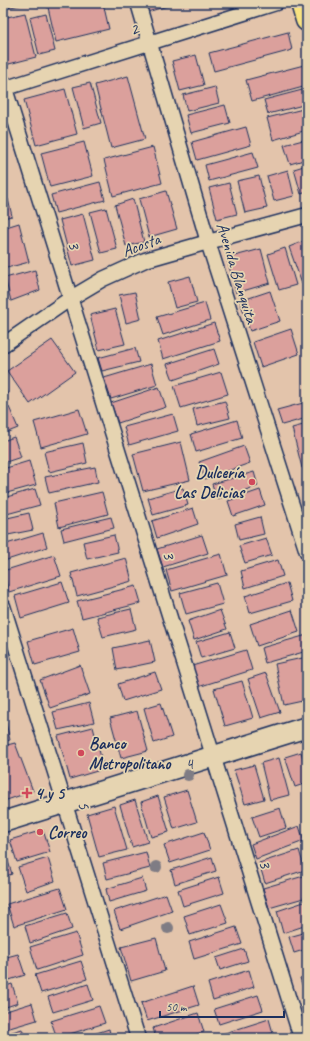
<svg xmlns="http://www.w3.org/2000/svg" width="310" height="1041" viewBox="0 0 310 1041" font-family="Caveat,sans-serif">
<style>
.building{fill:#dba09c;stroke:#1b2f5e}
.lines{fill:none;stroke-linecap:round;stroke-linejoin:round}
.street-casing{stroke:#1b2f5e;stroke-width:17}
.secondary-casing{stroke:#1b2f5e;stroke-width:23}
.primary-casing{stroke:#1b2f5e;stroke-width:25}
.street{stroke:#e6d4b1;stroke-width:14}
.secondary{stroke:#e6d4b1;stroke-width:20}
.primary{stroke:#f8e281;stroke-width:22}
.tree{fill:#7f7c84}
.poi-dot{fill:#d1495b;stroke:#e6d4b1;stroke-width:1.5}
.labels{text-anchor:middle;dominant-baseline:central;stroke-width:3.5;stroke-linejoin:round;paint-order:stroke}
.street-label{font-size:17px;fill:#1b2f5e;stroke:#e6d4b1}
.poi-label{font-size:17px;font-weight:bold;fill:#1b2f5e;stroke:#e6d4b1;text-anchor:start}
</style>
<rect width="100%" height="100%" fill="#e3c4ab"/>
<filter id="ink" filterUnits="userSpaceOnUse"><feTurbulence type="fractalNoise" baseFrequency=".025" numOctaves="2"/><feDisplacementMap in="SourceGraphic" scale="8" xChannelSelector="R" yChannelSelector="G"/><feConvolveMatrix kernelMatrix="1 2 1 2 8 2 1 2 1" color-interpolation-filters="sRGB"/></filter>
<g filter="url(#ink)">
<!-- building -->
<g class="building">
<polygon points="3,3 27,3 3,9"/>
<polygon points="47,3 103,3 109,29 56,42"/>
<polygon points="144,3 178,3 147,12"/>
<polygon points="25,13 36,57 5,65 3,55 3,18"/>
<polygon points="46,14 55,51 39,55 30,18"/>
<polygon points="288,32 292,50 214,71 209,53"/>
<polygon points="196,55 204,85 180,91 172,61"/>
<polygon points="304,65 307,77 307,86 252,101 246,80"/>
<polygon points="128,76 145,139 111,148 95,85"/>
<polygon points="90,83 101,123 84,128 73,87"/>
<polygon points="215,87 219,103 187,111 183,95"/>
<polygon points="65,89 77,134 36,145 24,100"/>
<polygon points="306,89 307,104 268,114 264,100"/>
<polygon points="225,105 230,123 191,133 186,115"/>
<polygon points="307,108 307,130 273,140 267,118"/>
<polygon points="246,127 251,145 197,160 192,142"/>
<polygon points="307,139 307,159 290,164 284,145"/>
<polygon points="84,142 93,176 50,187 41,153"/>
<polygon points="153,147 162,183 113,196 104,160"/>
<polygon points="253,152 258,168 209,181 205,165"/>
<polygon points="307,165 307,192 301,194 294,169"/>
<polygon points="288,170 294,196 274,201 267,176"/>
<polygon points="259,176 267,208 245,213 237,181"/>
<polygon points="100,182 105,200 56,213 51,195"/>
<polygon points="229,183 237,214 217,219 209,188"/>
<polygon points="166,191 177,229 149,237 139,199"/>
<polygon points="8,199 12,216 3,218 3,200"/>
<polygon points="133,199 144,242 126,246 115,205"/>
<polygon points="106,208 117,249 101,253 90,212"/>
<polygon points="83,214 95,260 72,266 60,220"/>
<polygon points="19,223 29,262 3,269 3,228"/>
<polygon points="304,241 307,249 307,282 302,284 289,247"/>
<polygon points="285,248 296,285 279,290 268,254"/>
<polygon points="261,249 270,283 236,293 227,258"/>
<polygon points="35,270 40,290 11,301 5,278"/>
<polygon points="190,276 197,302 175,308 168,282"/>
<polygon points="270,291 280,321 250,331 240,301"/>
<polygon points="135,292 141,319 126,323 119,295"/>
<polygon points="3,299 6,311 3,312"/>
<polygon points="205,303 210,320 163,335 157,317"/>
<polygon points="115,309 125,344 99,350 90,315"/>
<polygon points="214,323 220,341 163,359 158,341"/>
<polygon points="291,329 299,354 261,367 253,342"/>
<polygon points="52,340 75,372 30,404 7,371"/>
<polygon points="135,348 139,362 102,371 98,358"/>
<polygon points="214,349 219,364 173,380 167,364"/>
<polygon points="151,364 157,385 111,399 104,378"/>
<polygon points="221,372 228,394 181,408 174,386"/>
<polygon points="3,386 8,394 3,397"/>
<polygon points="159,387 166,407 118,423 111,403"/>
<polygon points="225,401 230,418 197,426 193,409"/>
<polygon points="307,402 307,418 282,425 277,410"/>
<polygon points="9,407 18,428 3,434 3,409"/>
<polygon points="79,409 87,434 41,447 34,422"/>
<polygon points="173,414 178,431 129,445 124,427"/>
<polygon points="237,420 242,438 196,452 191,434"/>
<polygon points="307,424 307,467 302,468 292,428"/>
<polygon points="14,437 21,457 3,463 3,441"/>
<polygon points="181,442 190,480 143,491 133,454"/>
<polygon points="83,443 87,463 49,472 44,452"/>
<polygon points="244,446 250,463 205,479 199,462"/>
<polygon points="29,461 36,485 3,494 3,469"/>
<polygon points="95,467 98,482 49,493 45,477"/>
<polygon points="254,472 258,486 217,499 212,484"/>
<polygon points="307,478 307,491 303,480"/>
<polygon points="183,488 188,505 153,515 148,498"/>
<polygon points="35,489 40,505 3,515 3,498"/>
<polygon points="260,490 265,505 233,516 228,501"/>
<polygon points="102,492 108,514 59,527 54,503"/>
<polygon points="193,508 198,524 157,538 152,521"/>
<polygon points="29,513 33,530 3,536 3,519"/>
<polygon points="111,517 114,528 64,541 61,529"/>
<polygon points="260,517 264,534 239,540 235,524"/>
<polygon points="43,533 47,547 4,561 3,545"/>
<polygon points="114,535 118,552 87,559 83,542"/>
<polygon points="202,535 208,553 163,567 157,549"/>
<polygon points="266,538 272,555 245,563 239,546"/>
<polygon points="221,554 227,575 172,591 166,570"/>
<polygon points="54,555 61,576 9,592 3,571"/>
<polygon points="126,558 132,581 77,596 71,573"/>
<polygon points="278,560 283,576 245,588 241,571"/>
<polygon points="62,582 69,603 21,618 15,596"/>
<polygon points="217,583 223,604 186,614 180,593"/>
<polygon points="287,583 292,601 250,613 245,596"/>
<polygon points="136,586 141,603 82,618 77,601"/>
<polygon points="131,609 136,629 103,637 97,617"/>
<polygon points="220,610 227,629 194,640 188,621"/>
<polygon points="292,610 299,632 257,646 250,624"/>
<polygon points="73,628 80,652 35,665 28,641"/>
<polygon points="230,632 235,648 201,658 196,642"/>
<polygon points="307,635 307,651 265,663 261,648"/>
<polygon points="150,640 155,662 117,670 113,648"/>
<polygon points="246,650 252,670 198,687 192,666"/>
<polygon points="307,657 307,700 284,705 275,664"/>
<polygon points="80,665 90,694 50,708 40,680"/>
<polygon points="155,672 161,689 123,701 118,684"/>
<polygon points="266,673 280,712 261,718 248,679"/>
<polygon points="242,681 253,718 225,726 214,689"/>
<polygon points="89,703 94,722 58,730 53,712"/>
<polygon points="161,703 172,737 154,743 144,708"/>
<polygon points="137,711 148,751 121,758 110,718"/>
<polygon points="6,723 10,740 3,742 3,724"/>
<polygon points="93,727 104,769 70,779 58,736"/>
<polygon points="15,743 33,791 4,801 3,746"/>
<polygon points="301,752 307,772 307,783 295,787 285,757"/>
<polygon points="279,758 289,795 270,800 261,763"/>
<polygon points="254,765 264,799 245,804 234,770"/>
<polygon points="187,790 197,822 174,829 164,797"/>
<polygon points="158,796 169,832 151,837 141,802"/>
<polygon points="135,800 148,842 132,847 120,805"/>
<polygon points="114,806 127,850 99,857 87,814"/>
<polygon points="280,808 286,828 259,837 252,817"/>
<polygon points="299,826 304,841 256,859 251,844"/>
<polygon points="43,830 50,852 17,862 10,840"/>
<polygon points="204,832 210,850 170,863 164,845"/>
<polygon points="3,845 12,874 3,877"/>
<polygon points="299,850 305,870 265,883 259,863"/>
<polygon points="146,852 150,868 107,879 103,863"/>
<polygon points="212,857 216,871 175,884 171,870"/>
<polygon points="48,858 55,881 26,891 18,867"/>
<polygon points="307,875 307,897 269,908 263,888"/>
<polygon points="219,877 224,893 183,906 178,890"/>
<polygon points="142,878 146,891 109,902 106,889"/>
<polygon points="60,888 67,909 14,926 7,904"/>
<polygon points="166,894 172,911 120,929 114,911"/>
<polygon points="307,901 307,925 283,933 277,911"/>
<polygon points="221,904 228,923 190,935 184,916"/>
<polygon points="67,913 72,929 30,943 25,926"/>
<polygon points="236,927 242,944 194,959 189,942"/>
<polygon points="307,932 307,949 294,953 289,937"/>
<polygon points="76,933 83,955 37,970 30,947"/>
<polygon points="156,938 165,971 131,981 121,947"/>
<polygon points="244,949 248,961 220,970 216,958"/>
<polygon points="18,954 25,975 3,982 3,958"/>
<polygon points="81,961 87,979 41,993 35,975"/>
<polygon points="249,970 254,987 213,1000 208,983"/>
<polygon points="307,976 307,996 306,997 300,978"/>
<polygon points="12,984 18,1003 3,1008 3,987"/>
<polygon points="88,984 93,1000 53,1012 48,997"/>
<polygon points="193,986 199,1005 147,1021 141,1003"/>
<polygon points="258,995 263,1010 219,1024 214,1009"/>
<polygon points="32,1003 37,1020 3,1030 3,1012"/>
<polygon points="99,1006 105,1023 57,1038 51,1021"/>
<polygon points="198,1013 204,1032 183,1038 156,1038 153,1028"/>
<polygon points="269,1019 273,1033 257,1038 224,1038 222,1034"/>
<polygon points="22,1029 25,1038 3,1038 3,1035"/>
<polygon points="109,1029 111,1038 81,1038"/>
</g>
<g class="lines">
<defs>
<g id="street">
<polyline points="138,3 208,242 307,552"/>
<path d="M3,82c101,318 197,638 298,956"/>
<polyline points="3,89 276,3"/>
<polyline points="3,345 71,298 103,279 145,260 208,242 307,215"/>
<polyline points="3,606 138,1038"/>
</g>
<polyline id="secondary" points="3,822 307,727"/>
<polyline id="primary" points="302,3 307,20"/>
</defs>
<!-- street casing -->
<use href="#street" class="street-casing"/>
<!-- secondary casing -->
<use href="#secondary" class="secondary-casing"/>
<!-- primary casing -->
<use href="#primary" class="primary-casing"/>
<!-- street -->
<use href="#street" class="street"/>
<!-- secondary -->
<use href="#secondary" class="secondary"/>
<!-- primary -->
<use href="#primary" class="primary"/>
</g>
<!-- trees -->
<g class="tree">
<circle cx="188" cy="775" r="6"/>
<circle cx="156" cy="867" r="6"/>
<circle cx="168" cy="928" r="6"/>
</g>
</g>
<!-- markers -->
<g class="poi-dot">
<circle cx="252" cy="482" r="4"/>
<circle cx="81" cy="753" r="4"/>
<path d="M25 787h4v4h4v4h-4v4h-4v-4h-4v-4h4z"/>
<circle cx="40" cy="832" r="4"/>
</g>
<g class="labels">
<!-- street labels -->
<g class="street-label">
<text transform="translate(134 29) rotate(-17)">2</text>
<text transform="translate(74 245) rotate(72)">3</text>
<text transform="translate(141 245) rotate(-20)">Acosta</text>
<text transform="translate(237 273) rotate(73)">Avenida Blanquita</text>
<text transform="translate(169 555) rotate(73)">3</text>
<text transform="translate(189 764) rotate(-17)">4</text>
<text transform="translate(84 805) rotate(73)">5</text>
<text transform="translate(265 864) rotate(72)">3</text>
</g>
<!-- poi labels -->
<g class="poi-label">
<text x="244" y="472" text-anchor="end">Dulcería<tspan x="244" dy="20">Las Delicias</tspan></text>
<text x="89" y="743">Banco<tspan x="89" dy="20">Metropolitano</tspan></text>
<text x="35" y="793">4 y 5</text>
<text x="48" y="832">Correo</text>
</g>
</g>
<!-- margin -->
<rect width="310" height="1041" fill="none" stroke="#e6d4b1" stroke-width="16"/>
<rect x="8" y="8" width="294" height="1025" fill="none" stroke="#1b2f5e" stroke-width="1.5" filter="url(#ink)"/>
<!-- scale -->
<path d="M160 1011v6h124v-6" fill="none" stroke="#1b2f5e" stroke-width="2"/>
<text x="166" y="1011" font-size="12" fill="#1b2f5e" stroke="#e6d4b1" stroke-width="3" paint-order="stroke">50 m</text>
</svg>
